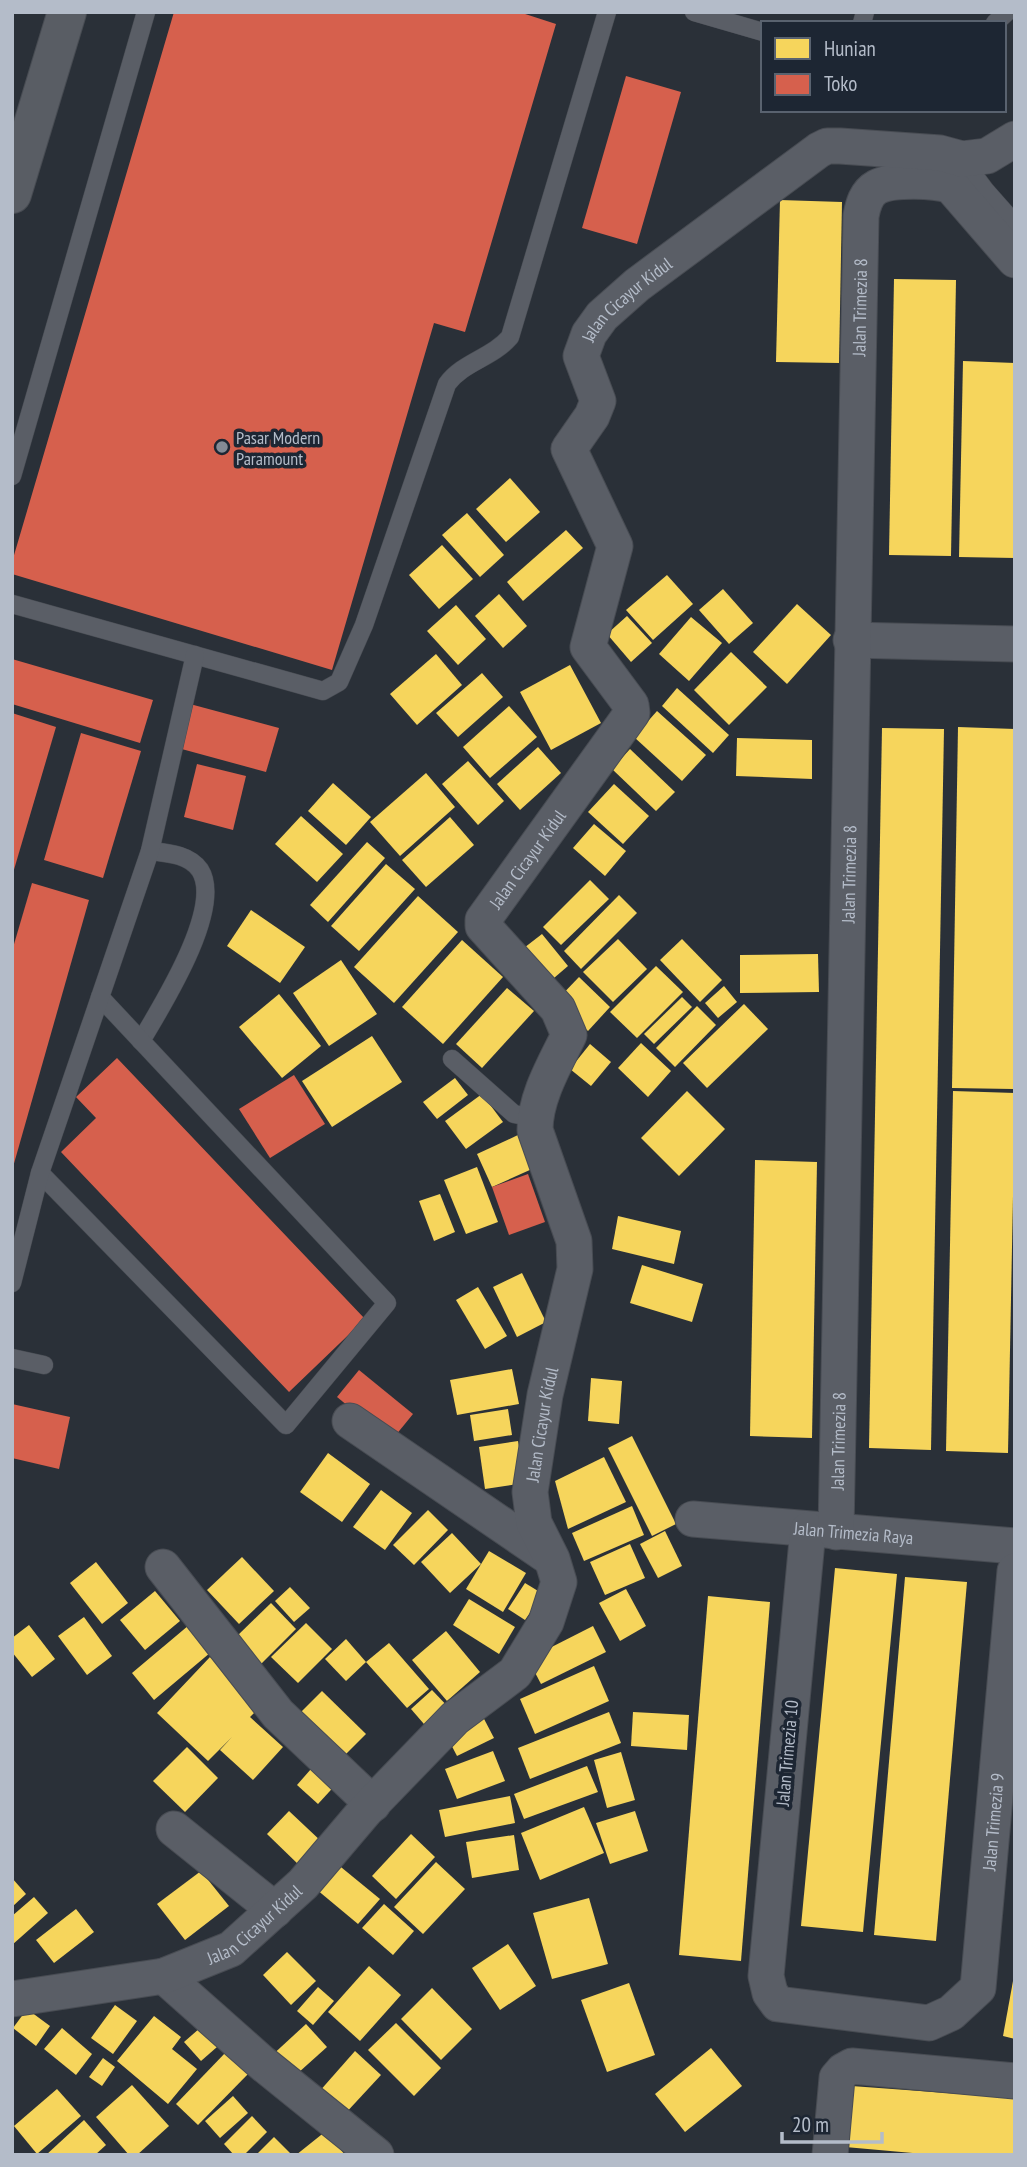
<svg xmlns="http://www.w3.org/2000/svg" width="1027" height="2167" viewBox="0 0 1027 2167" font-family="'PT Sans Narrow',sans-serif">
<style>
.homes{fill:#f6d55c}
.shops{fill:#d6604d}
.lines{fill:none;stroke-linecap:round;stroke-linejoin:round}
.lane-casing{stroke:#484c53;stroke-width:19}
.street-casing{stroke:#484c53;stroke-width:37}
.secondary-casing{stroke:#484c53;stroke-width:40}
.lane{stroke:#5a5e66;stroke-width:18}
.street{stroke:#5a5e66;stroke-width:35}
.secondary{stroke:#595d64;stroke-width:38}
.poi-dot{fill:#848b96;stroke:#1d2633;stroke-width:2.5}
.labels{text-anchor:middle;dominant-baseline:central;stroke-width:7;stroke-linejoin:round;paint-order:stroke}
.street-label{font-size:18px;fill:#b4bcc9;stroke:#1d2633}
.poi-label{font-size:18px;fill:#b4bcc9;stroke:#1d2633;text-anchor:start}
</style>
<rect width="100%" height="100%" fill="#2a3038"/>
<!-- homes -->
<g class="homes">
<polygon points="780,200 842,202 839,363 776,362"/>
<polygon points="894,279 956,280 951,556 889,555"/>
<polygon points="963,361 1015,363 1015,558 959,557"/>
<polygon points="510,478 540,512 506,542 476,509"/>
<polygon points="467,513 504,555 480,577 442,535"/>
<polygon points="566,530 583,548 523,601 507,582"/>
<polygon points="442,545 473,579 439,609 409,575"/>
<polygon points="667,575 693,604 653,640 626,610"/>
<polygon points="723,589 753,623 729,644 699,610"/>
<polygon points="499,594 527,626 503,648 475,616"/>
<polygon points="797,604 831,635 787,684 753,652"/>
<polygon points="456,605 486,639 458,665 427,631"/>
<polygon points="627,616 652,643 631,662 607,634"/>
<polygon points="691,617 722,643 689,681 659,654"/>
<polygon points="731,652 767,687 729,725 694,690"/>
<polygon points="436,654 462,685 417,725 390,694"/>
<polygon points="570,665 601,723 551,750 520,692"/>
<polygon points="482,673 503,697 458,737 436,713"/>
<polygon points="677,688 729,735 713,753 662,706"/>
<polygon points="509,706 537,737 490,778 463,747"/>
<polygon points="657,711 706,755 682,781 634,737"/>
<polygon points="958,727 1015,729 1013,1089 952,1088"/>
<polygon points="882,728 944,729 931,1450 869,1448"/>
<polygon points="737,738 812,740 812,779 736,776"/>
<polygon points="538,747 561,773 520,810 497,784"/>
<polygon points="630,749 675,792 656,811 612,769"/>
<polygon points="468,761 504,801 478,825 442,784"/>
<polygon points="426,773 455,807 400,856 370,822"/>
<polygon points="333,783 371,817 346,845 308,811"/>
<polygon points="614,784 649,816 623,844 588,812"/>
<polygon points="301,816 343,854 317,882 275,844"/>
<polygon points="450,817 474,845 426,887 402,860"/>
<polygon points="594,824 626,851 605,876 573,848"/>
<polygon points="367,842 385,858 328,922 310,905"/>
<polygon points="386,864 415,889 359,951 331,926"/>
<polygon points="590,880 609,899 561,945 543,927"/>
<polygon points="619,895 637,913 581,969 564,951"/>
<polygon points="418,896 458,932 394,1003 354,967"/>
<polygon points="251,910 305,947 280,983 227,946"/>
<polygon points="542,934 568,966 547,984 520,951"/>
<polygon points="618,939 647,969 613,1002 583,972"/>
<polygon points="682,939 722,980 700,1002 660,960"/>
<polygon points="462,940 503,977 443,1044 402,1007"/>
<polygon points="818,954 819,992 740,993 740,955"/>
<polygon points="341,960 377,1014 329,1046 293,993"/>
<polygon points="656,966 683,992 637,1038 610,1012"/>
<polygon points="579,977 610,1007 588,1031 556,1001"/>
<polygon points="724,986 737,1002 718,1018 705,1003"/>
<polygon points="507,988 534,1011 482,1068 456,1044"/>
<polygon points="279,994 321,1046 282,1078 239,1027"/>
<polygon points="682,997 692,1007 654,1044 644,1034"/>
<polygon points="744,1004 768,1029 707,1088 683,1063"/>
<polygon points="697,1006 716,1025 675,1067 656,1048"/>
<polygon points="372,1036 402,1082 332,1127 302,1081"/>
<polygon points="641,1043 671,1071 648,1097 618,1068"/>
<polygon points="590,1044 611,1062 591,1086 570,1069"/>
<polygon points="455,1078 468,1095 437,1119 423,1102"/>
<polygon points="687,1091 725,1129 679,1176 641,1138"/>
<polygon points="953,1091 1015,1093 1008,1453 946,1451"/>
<polygon points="482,1094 503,1122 466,1149 445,1121"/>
<polygon points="518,1135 532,1169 492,1187 477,1154"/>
<polygon points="755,1160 817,1162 812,1438 750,1436"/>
<polygon points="477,1167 498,1222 466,1234 444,1180"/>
<polygon points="440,1194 455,1232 434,1241 419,1201"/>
<polygon points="618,1216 681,1231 674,1264 612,1249"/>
<polygon points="642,1265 703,1284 692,1322 630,1303"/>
<polygon points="522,1273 546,1322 517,1337 493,1287"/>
<polygon points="478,1287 507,1336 485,1349 456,1300"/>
<polygon points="512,1369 519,1404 457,1415 450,1380"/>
<polygon points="591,1378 622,1381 619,1424 588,1421"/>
<polygon points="508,1409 512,1435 474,1441 470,1415"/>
<polygon points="632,1436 676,1524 652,1536 608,1448"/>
<polygon points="518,1441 525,1483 485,1489 479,1447"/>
<polygon points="328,1453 370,1484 342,1522 300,1492"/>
<polygon points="604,1457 626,1502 568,1529 555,1481"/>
<polygon points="381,1490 412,1513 385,1550 353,1527"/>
<polygon points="632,1506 644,1535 584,1561 572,1533"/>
<polygon points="428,1510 448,1530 414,1565 393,1545"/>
<polygon points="665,1531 682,1566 658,1578 640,1544"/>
<polygon points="452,1533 481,1564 450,1593 421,1562"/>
<polygon points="630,1544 645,1578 605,1595 590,1562"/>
<polygon points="489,1551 526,1573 503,1612 466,1589"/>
<polygon points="242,1557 274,1591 239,1624 207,1590"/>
<polygon points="96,1562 128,1603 102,1624 70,1583"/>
<polygon points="835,1568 897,1574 863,1932 801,1926"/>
<polygon points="905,1577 967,1582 936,1941 874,1935"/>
<polygon points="525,1583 543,1594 525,1620 508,1609"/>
<polygon points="290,1587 310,1608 294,1622 275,1601"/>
<polygon points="626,1589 646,1626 620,1641 599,1603"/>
<polygon points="155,1591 180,1621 145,1650 120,1620"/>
<polygon points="708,1596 770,1602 741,1961 679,1955"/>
<polygon points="469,1599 515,1627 499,1654 453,1625"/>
<polygon points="271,1603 296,1629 261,1664 235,1638"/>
<polygon points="84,1617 112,1656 87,1675 58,1636"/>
<polygon points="195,1620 217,1647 154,1700 132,1673"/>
<polygon points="306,1623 332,1649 298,1683 271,1657"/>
<polygon points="29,1625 55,1659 32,1677 12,1652 12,1638"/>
<polygon points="593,1626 606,1652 541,1684 528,1659"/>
<polygon points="446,1631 480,1672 447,1701 412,1660"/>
<polygon points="346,1639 366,1662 346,1681 325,1659"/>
<polygon points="389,1643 429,1689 407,1708 366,1662"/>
<polygon points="210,1657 262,1705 250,1717 283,1747 253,1780 220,1750 232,1737 208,1761 157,1713"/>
<polygon points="594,1666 609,1701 535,1734 520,1699"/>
<polygon points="432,1690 452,1711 430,1731 411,1709"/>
<polygon points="322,1691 366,1734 336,1764 292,1721"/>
<polygon points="609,1712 621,1743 530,1779 518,1748"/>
<polygon points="633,1712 689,1715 687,1750 631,1746"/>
<polygon points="482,1715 494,1738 457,1756 445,1733"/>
<polygon points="187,1747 218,1778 185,1812 153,1781"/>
<polygon points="493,1751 505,1781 457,1799 445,1769"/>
<polygon points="621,1752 635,1800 607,1808 594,1760"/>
<polygon points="318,1761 340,1780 318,1804 297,1785"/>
<polygon points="587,1766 598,1792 524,1819 514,1794"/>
<polygon points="510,1796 515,1823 445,1837 439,1810"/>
<polygon points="584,1807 604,1853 540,1880 521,1833"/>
<polygon points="289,1811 323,1843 301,1867 267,1834"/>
<polygon points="635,1811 648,1851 610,1864 596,1823"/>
<polygon points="411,1834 435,1857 396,1899 372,1876"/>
<polygon points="514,1835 519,1870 472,1878 466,1842"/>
<polygon points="436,1862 465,1889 423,1934 394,1907"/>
<polygon points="336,1863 380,1899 358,1924 316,1889"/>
<polygon points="201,1871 229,1906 185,1940 157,1904"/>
<polygon points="12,1878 26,1894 12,1907"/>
<polygon points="34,1897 48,1913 12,1945 12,1916"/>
<polygon points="589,1898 608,1964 552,1979 533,1913"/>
<polygon points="384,1904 414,1931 393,1955 362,1928"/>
<polygon points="76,1909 94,1932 54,1963 36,1940"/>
<polygon points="508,1944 536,1986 500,2010 472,1968"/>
<polygon points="287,1952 316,1981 291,2005 263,1975"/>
<polygon points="369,1966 401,1995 360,2041 328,2012"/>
<polygon points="1013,1981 1015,1981 1015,2039 1003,2036"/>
<polygon points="629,1983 655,2055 607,2072 581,2000"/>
<polygon points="318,1987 334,2001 313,2025 297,2011"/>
<polygon points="432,1988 472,2029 441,2060 401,2019"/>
<polygon points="115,2005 137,2021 113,2054 91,2038"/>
<polygon points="27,2009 50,2026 36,2046 13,2028"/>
<polygon points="154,2016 181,2037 172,2049 197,2069 168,2104 117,2061"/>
<polygon points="396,2023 441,2068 414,2096 368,2050"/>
<polygon points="306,2024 327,2047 288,2082 268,2059"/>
<polygon points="62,2028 92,2054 76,2075 44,2049"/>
<polygon points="200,2028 217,2047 201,2061 184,2042"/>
<polygon points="711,2048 742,2086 685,2132 655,2094"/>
<polygon points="227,2051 249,2073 198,2125 176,2104"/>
<polygon points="355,2051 381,2075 343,2116 318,2093"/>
<polygon points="103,2058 115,2067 102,2086 89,2077"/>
<polygon points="132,2085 169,2126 137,2155 129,2155 96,2117"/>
<polygon points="838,2085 1015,2098 1015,2155 935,2155 834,2146"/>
<polygon points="57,2089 81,2116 37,2154 14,2126"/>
<polygon points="233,2096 248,2113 220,2138 205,2121"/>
<polygon points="252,2116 267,2132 244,2155 234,2155 224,2144"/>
<polygon points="84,2120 106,2145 95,2155 46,2155"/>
<polygon points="326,2131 345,2155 296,2155"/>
<polygon points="274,2137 290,2153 256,2155"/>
</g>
<!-- shops -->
<g class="shops">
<polygon points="174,12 519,12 556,24 465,332 434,323 332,670 12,574 12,562"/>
<polygon points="626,76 681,92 637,244 582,228"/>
<polygon points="12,659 153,700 140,743 12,704"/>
<polygon points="190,704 279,728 266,772 178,748"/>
<polygon points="12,713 56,727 13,873 12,873"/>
<polygon points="81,733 141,751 103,878 44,860"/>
<polygon points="197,764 246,776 233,830 184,817"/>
<polygon points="32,883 89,900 13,1167 12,951"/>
<polygon points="117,1058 365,1319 289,1392 61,1152 96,1118 76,1097"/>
<polygon points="294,1075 325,1124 270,1158 239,1109"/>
<polygon points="528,1174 545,1222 509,1235 492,1187"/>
<polygon points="359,1370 413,1414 391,1441 337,1397"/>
<polygon points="12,1404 70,1417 59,1469 12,1458"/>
</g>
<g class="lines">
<defs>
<g id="lane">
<polyline points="694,12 763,32"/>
<polyline points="862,23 865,12"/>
<polyline points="995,23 1007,12"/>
<polyline points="962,159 985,190 1015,224"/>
<polyline points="12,476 146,12"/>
<path d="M12,604l311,87 16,-9 25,-57 83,-241c16,-22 45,-26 63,-47l97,-325"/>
<path d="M141,1041c20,-34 83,-133 59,-171 -11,-16 -33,-17 -50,-19"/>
<polyline points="452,1059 514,1114 535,1118"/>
<polyline points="40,1173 286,1425 387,1303 100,997"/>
<polyline points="12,1283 40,1173 150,851 195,655"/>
<polyline points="12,1358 44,1365"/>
</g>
<g id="street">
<polyline points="851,640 1015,644"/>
<polyline points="350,1421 549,1557"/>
<path id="s1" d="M693,1519l322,27"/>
<path id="s2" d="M808,1530l-42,446 4,17 8,11 151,19 22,-10 27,-25 37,-417"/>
<path id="s3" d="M836,1532l25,-1316c2,-11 5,-23 16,-29 15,-8 58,-7 74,-1l64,74"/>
<polyline points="163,1567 278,1714 373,1804"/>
<polyline points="174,1829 275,1910"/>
<polyline points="164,1976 262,2063 376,2155"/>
<path id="s4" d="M12,1999l152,-23 67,-27 72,-65 62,-73 90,-93 60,-45 31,-51 13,-40 -7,-23 -18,-36 -4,-31 15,-97 30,-126 -1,-28 -39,-111c0,-33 20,-66 34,-95l-11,-26 -75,-83v-6l149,-207 -1,-8 -43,-58 27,-101 -46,-97 23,-33 6,-15 -17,-45 8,-22 13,-18 35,-31 182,-135 8,-4h13l100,7 22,6 25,-3 28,-17"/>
<polyline points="830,2155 837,2078 843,2071 852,2066 1015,2081"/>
</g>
<polyline id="secondary" points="12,194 67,12"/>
</defs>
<!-- lane casing -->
<use href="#lane" class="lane-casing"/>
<!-- street casing -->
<use href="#street" class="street-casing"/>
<!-- secondary casing -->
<use href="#secondary" class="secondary-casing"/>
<!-- lane -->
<use href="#lane" class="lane"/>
<!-- street -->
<use href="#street" class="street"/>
<!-- secondary -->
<use href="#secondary" class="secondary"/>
</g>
<!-- markers -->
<circle class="poi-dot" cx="222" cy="447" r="7"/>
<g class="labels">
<!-- street labels -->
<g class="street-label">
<text stroke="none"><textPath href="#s4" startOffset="2168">Jalan Cicayur Kidul</textPath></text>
<text stroke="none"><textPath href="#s3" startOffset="1225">Jalan Trimezia 8</textPath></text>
<text stroke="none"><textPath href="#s4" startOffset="1517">Jalan Cicayur Kidul</textPath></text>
<text stroke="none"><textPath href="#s3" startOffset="658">Jalan Trimezia 8</textPath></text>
<text stroke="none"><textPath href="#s4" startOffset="889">Jalan Cicayur Kidul</textPath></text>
<text stroke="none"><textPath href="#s3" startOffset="91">Jalan Trimezia 8</textPath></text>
<text stroke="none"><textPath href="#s1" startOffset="161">Jalan Trimezia Raya</textPath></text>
<text transform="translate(787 1753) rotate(-85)">Jalan Trimezia 10</text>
<text stroke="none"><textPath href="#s2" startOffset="859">Jalan Trimezia 9</textPath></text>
<text stroke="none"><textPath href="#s4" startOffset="259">Jalan Cicayur Kidul</textPath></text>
</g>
<!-- poi labels -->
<g class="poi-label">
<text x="236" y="437">Pasar Modern<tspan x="236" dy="21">Paramount</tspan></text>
</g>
</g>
<!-- border -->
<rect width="1027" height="2167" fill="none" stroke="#b4bcc9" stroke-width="28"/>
<!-- legend -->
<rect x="761" y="21" width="245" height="91" fill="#1d2633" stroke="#59626f" stroke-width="2"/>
<rect x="775" y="38" width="35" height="21" fill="#f6d55c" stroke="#59626f" stroke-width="2"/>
<text x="824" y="56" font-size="21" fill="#b4bcc9">Hunian</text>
<rect x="775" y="74" width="35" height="21" fill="#d6604d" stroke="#59626f" stroke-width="2"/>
<text x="824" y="91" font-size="21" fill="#b4bcc9">Toko</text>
<!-- scale -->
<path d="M782 2132v10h100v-10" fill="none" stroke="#b4bcc9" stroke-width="3.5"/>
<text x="792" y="2132" font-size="21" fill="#b4bcc9" stroke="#1d2633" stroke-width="5" paint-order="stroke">20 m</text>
</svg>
